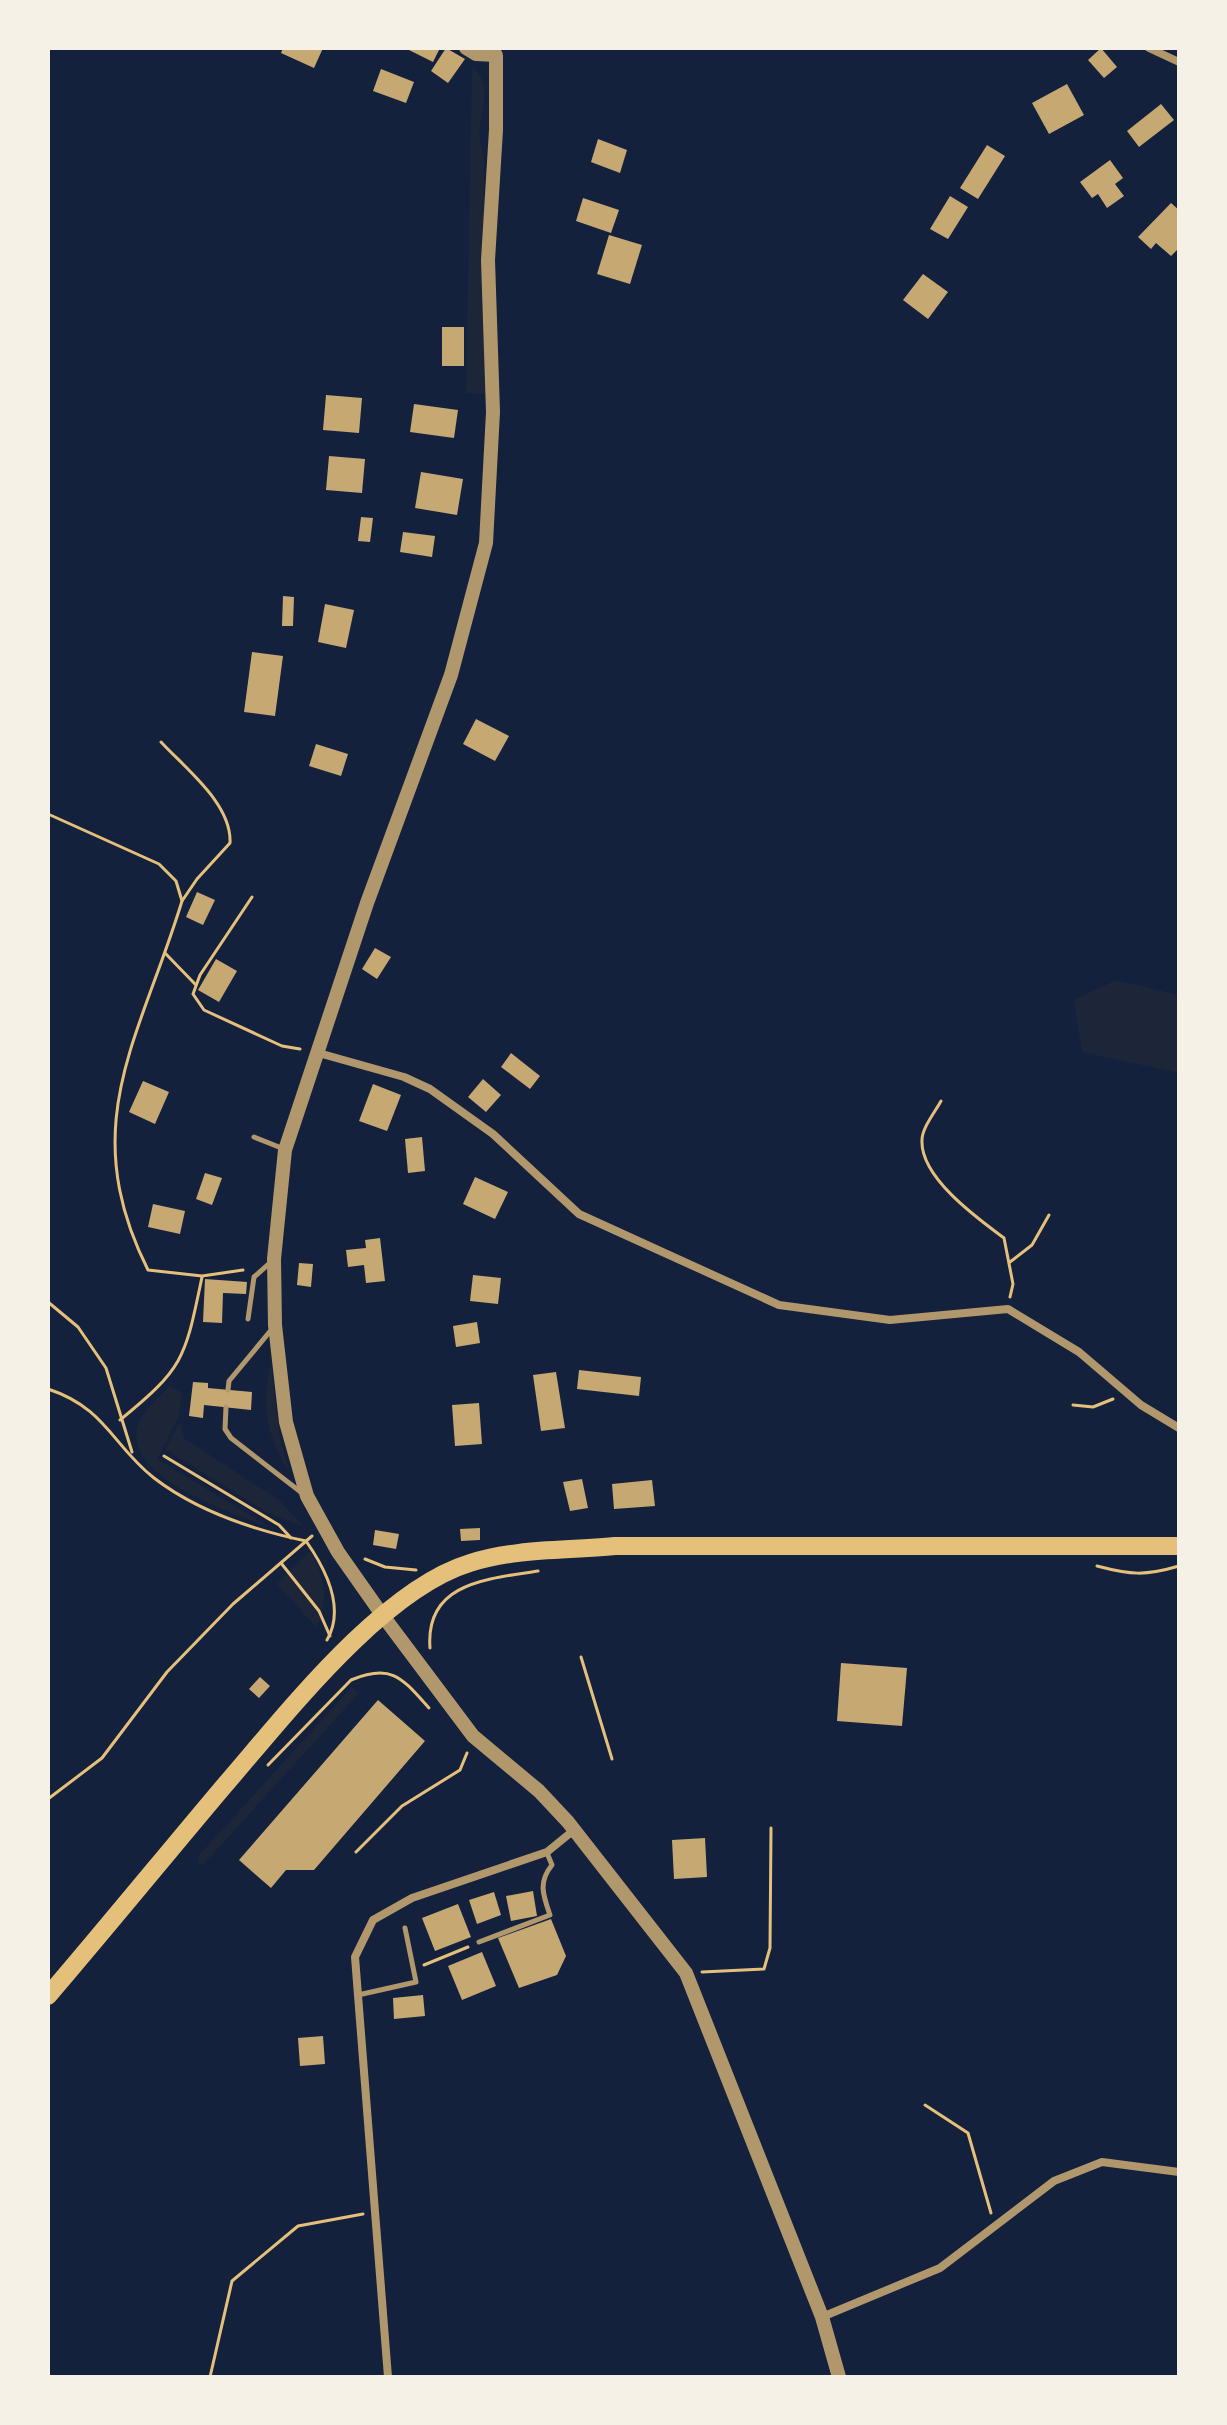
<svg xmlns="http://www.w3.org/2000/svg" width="1227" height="2425" viewBox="0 0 1227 2425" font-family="'IBM Plex Sans',sans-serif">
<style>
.green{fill:#1d2539}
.building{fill:#c6a872}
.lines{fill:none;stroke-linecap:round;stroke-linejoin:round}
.path{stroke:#e5c07b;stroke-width:3}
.service{stroke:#b1986c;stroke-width:5}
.minor{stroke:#b1986c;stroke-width:8}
.tertiary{stroke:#b1986c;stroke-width:14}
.primary{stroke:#e5c07b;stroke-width:18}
</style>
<rect width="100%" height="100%" fill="#14213d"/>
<!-- green -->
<g class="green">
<path d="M472,66c20,20 11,34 8,59 -2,13 2,25 4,38l3,231 -21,-1z"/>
<polygon points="1116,980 1179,995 1179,1073 1082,1052 1074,1000"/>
<path d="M271,1362l9,78 10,34c-23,-39 -30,-66 -19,-112z"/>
<path d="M170,1386l12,7 -4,25 -21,41 116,70c-35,-14 -152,-50 -135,-104 4,-14 22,-29 32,-39z"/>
<polygon points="180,1422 184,1438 280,1501 303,1526 268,1513 165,1449"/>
<path d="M310,1551c14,22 20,53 6,76l-39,-43z"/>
<polygon points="352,1687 359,1693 212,1855 202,1865 198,1861 199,1855"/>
</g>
<!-- building -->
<g class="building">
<polygon points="283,48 323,48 314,68 281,53"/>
<polygon points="405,48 440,48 433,62"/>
<polygon points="446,48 465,59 448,83 431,71"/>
<polygon points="1101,48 1117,67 1104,78 1088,60"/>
<polygon points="381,69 414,82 406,103 373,91"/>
<polygon points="1067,84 1084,115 1049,134 1032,103"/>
<polygon points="1161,104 1174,120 1139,147 1127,131"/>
<polygon points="598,139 627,150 620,173 591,162"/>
<polygon points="987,145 1005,156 978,199 960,188"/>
<polygon points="1110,160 1123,178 1115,184 1124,196 1107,208 1098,194 1092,198 1080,182"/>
<polygon points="950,196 968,207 948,239 930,229"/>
<polygon points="583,198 619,210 611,233 576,221"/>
<polygon points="1171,203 1179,210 1179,248 1171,256 1156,243 1151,249 1138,237"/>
<polygon points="609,235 642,245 630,284 597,274"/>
<polygon points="923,274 948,292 928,319 903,300"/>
<rect x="442" y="327" width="22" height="39"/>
<polygon points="326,395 362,398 359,433 323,430"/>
<polygon points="414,404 458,410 454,438 410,432"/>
<polygon points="329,456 365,459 362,493 326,490"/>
<polygon points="421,472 463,479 457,515 415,508"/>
<polygon points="361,517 373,518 370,542 358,541"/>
<polygon points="403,532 435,536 432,557 400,552"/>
<polygon points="283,596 294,597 293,626 282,626"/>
<polygon points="325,604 354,610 346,648 318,642"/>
<polygon points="252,652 283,656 275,716 244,712"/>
<polygon points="476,719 509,736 495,761 463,744"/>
<polygon points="316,744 348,754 341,776 309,766"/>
<polygon points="197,892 215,900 203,925 186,917"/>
<polygon points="375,948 391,957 377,979 362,969"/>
<polygon points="216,959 237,971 219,1002 198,990"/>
<polygon points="511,1053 540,1076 530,1089 501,1067"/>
<polygon points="483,1079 501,1095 486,1112 468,1097"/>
<polygon points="143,1081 169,1092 155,1124 129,1112"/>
<polygon points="373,1084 401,1095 387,1131 359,1121"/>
<polygon points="422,1137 425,1171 408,1173 405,1139"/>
<polygon points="205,1173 222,1178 212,1205 196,1199"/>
<polygon points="475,1177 508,1192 495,1219 463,1204"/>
<polygon points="153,1204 185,1211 180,1234 148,1227"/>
<polygon points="380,1238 385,1281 366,1283 364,1265 348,1267 346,1250 366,1248 365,1240"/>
<polygon points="299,1263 313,1264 311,1287 297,1285"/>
<polygon points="473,1275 501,1278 498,1304 470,1301"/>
<polygon points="205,1279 247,1282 246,1294 223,1293 222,1323 203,1322"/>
<polygon points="477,1322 480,1343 456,1347 453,1326"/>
<polygon points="579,1370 641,1377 639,1396 577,1389"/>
<polygon points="556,1372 565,1428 541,1431 533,1375"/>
<polygon points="193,1382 208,1383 208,1388 252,1392 251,1410 204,1405 203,1418 189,1416"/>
<polygon points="479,1403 482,1444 455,1446 452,1405"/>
<polygon points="582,1479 588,1508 570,1511 563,1482"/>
<polygon points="652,1480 655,1506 614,1509 612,1484"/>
<polygon points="480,1528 480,1540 461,1541 460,1529"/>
<polygon points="375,1530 399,1534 396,1549 373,1545"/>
<polygon points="841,1663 907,1668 902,1726 837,1721"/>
<polygon points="260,1677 270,1686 259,1698 249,1689"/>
<polygon points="378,1700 425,1741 314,1870 286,1870 271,1888 239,1860"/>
<polygon points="705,1838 707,1877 674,1879 672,1840"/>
<polygon points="533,1891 537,1916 511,1921 506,1896"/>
<polygon points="494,1892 501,1915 477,1924 469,1900"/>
<polygon points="458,1904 471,1937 435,1951 422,1918"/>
<polygon points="551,1919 566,1956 557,1975 519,1988 498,1938"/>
<polygon points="482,1952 496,1986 462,2000 448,1966"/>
<polygon points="423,1995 425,2016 394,2019 393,1998"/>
<polygon points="323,2036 325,2064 300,2066 298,2038"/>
</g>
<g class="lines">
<!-- path -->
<g class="path">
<path d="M161,742c25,27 71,62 69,101l-33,36 -15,22"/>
<path d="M48,814l111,50 17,17 6,20c-42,138 -107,223 -34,369l54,6 41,-6"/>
<polyline points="252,897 200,975 193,994 204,1010 282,1046 300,1049"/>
<polyline points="165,953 195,984"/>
<path d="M941,1101c-6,11 -19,27 -19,39 -2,37 55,78 82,98l9,46 -3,13"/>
<polyline points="1010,1262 1032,1245 1049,1215"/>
<polyline points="48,1302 78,1327 106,1368 132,1452"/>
<path d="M48,1389c58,19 64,56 106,89 43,33 100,52 152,63 19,27 40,66 21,99"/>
<polyline points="1073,1405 1093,1407 1113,1399"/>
<path d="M120,1420c65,-53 65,-62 82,-143"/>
<polyline points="164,1456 279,1525 291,1538"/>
<polyline points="365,1559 385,1567 416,1570"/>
<polyline points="281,1563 319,1611 330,1636"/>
<path d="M1097,1566c34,9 48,10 82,0"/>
<path d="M430,1648c-5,-65 56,-69 108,-77"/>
<polyline points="581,1657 612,1759"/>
<path d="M268,1765l83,-85c41,-17 51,-2 78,28"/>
<polyline points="48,1799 102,1758 167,1672 233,1604 312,1536"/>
<polyline points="356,1852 402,1806 460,1770 467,1753"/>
<polyline points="424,1965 468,1947"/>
<polyline points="702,1972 764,1969 770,1948 771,1828"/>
<polyline points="925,2105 968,2133 991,2213"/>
<polyline points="210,2377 232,2281 298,2226 363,2214"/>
</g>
<!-- service -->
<g class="service">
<polyline points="254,1137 284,1149"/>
<polyline points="248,1319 254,1277 270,1263"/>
<polyline points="228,1390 229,1381 272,1329"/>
<polyline points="226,1407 225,1429 231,1438 302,1493"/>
<path d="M479,1942l71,-27c-7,-20 -12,-33 2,-50l-5,-12"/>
<polyline points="358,1995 416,1982 405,1928"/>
</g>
<!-- minor -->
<g class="minor">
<polyline points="1149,48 1179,62"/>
<polyline points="315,1052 404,1077 430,1089 493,1134 579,1214 779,1305 890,1320 1008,1309 1079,1352 1141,1405 1179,1428"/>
<polyline points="822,2317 940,2268 1054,2181 1102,2162 1179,2172"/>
<polyline points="388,2377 355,1957 373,1920 412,1898 547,1852 574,1830"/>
</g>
<!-- tertiary -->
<polyline class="tertiary" points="466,48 476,54 496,55 496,130 488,260 493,412 486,543 451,675 367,903 285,1150 274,1259 275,1325 286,1422 307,1496 338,1552 383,1616 473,1736 539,1791 568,1822 686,1973 822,2317 839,2377"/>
<!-- primary -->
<path class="primary" d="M48,1996c59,-69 117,-140 176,-210 60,-69 157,-196 246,-223 46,-15 97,-12 145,-17h564"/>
</g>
<!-- border -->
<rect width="1227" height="2425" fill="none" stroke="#f6f1e7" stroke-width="100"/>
</svg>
